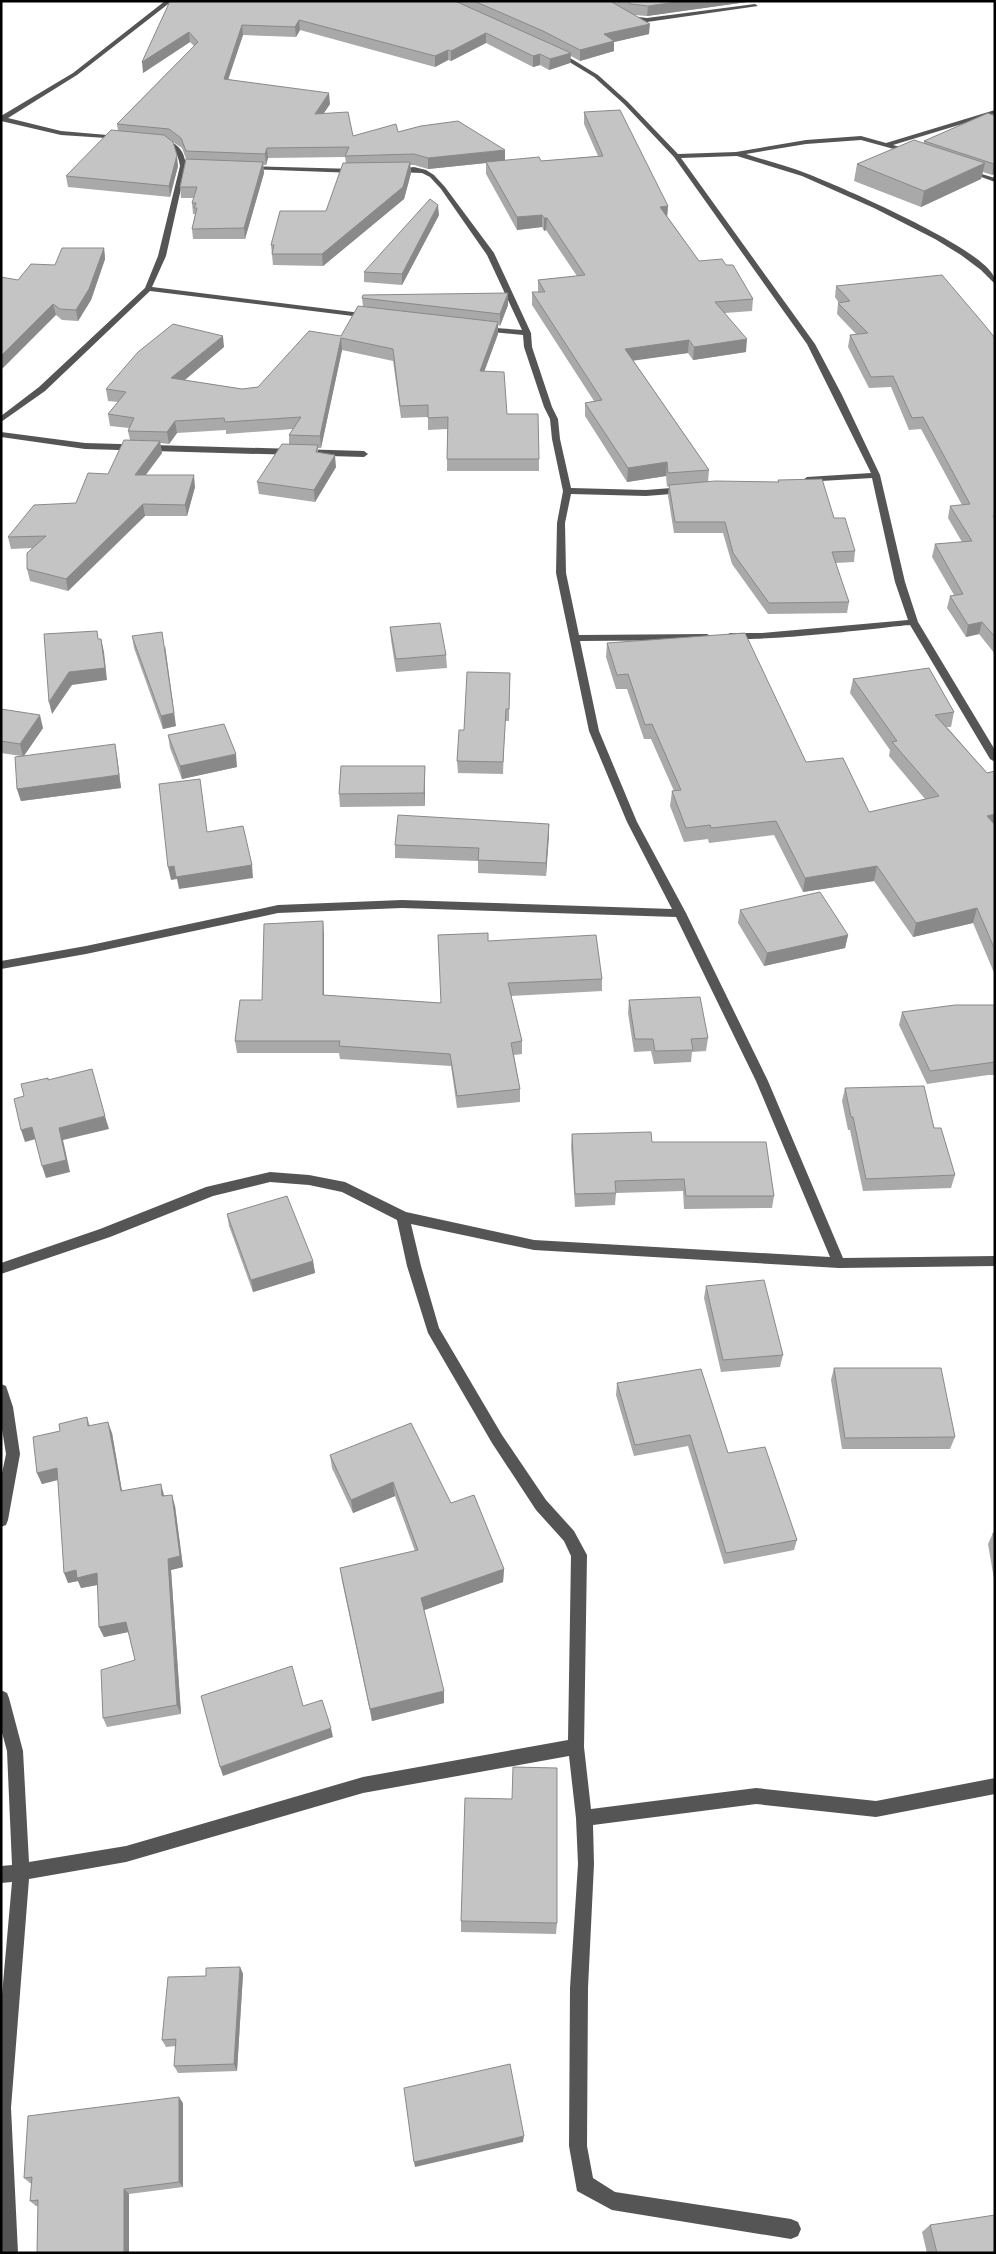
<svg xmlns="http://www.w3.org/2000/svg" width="996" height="2254" viewBox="0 0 996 2254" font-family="Lato,sans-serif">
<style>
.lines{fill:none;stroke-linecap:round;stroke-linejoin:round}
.minor{fill:#555;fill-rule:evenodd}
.wall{fill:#a9a9a9}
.shaded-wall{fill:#898989}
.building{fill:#c4c4c4;stroke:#898989}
</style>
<rect width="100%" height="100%" fill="#fff"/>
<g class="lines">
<!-- minor -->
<g class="minor">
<polygon points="165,1 172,1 77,75 8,118 61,131 119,136 122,138 121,139 61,135 1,121 1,116 73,73"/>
<polygon points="596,1 604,1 630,16 647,18 755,4 758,6 647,22 627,19"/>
<path d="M553,50h4l41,25 30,27 50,52 58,-2 70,-12 55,-4 25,7 109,-33v4l-102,31 21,6 1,1 -3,2 -51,-14 -55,4 -60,10c21,7 42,12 62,20 33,13 175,74 186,103 1,1 1,6 1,7l-14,-14 -20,-15 -26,-16 -61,-31 -72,-32 -65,-20 -56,2 134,186 27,51 38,80 25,107 13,40 77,128v12l-5,-3 -80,-134c-25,2 -173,21 -185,11l5,-3h32l146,-13 -13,-38 -23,-104 -68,4 -1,-2 4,-3 64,-4 -64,-129 -133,-187 -50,-53 -30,-27 -41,-25z"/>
<path d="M159,138c17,4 25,10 27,28l-20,90 -14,31 217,27 4,2 -4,2 -219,-27 -105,100 -44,31v-6l38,-29 106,-99 13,-32 22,-90c-2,-15 -9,-21 -23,-25l-1,-1z"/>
<polygon points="247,166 355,169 358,171 355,173 245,169 244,168"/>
<polygon points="414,167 426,170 434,175 445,187 494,253 531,333 532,347 552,407 558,419 560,439 571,488 646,490 684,487 688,490 684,493 646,496 571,494 565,523 566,573 579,635 707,634 712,637 707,640 580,641 599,731 637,822 686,913 768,1081 843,1258 995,1256 995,1266 839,1268 534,1250 411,1224 421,1266 439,1328 502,1435 546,1500 574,1531 587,1555 584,1747 591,1809 756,1788 876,1801 995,1778 995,1794 876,1817 756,1804 593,1825 594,1864 588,1988 587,2146 593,2178 615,2192 791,2219 798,2222 801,2229 798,2236 791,2239 612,2210 577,2191 569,2146 570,1988 578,1864 576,1818 569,1756 363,1793 126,1862 29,1879 11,2108 18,2253 1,2253 1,2006 12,1882 1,1883 1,1866 12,1865 7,1751 1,1729 1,1690 7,1693 9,1698 23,1751 29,1862 126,1846 363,1777 568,1740 571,1556 564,1541 536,1510 492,1443 428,1333 407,1266 397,1220 342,1192 309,1185 270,1182 213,1196 110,1237 1,1274 1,1263 100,1229 206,1187 270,1172 309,1175 345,1182 406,1212 534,1240 830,1257 756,1081 676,917 402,908 278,913 86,954 1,969 1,961 86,946 278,905 402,900 672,909 627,822 589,731 556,573 557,523 563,491 552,439 550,419 544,407 524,347 523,335 481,331 477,329 481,327 522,330 487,255 441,189 430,177 422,173 395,172 392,170"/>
<polygon points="965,169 995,178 995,182 965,171"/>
<polygon points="1,432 85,443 364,451 368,454 364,457 85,449 1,437"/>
<polygon points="1,1384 6,1386 13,1407 20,1454 8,1520 6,1525 1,1527 1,1478 6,1454 1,1423"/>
</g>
</g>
<!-- wall -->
<g class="wall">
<polygon points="170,1 754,1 647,16 634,15 649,34 614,42 614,51 580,61 571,56 570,63 549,70 540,65 533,67 486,43 451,61 448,60 435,67 300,30 296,37 243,35 228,79 330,104 323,114 353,136 398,132 505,160 541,161 598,156 584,124 584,112 668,206 667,216 699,261 726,265 753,299 752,311 725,313 746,352 693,360 688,353 633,360 709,470 708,482 778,482 778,480 834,518 855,551 854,562 835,563 849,602 847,613 768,614 732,564 723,533 674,533 668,496 669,486 667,487 666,476 627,482 585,416 585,403 594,401 532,305 532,292 538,292 538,280 577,276 546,230 544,231 542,227 517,230 486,174 486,163 428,169 414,165 410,165 411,173 404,199 323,266 273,265 271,245 326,211 346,163 345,157 268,158 266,165 263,165 264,173 245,239 193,239 192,229 195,214 193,214 192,203 194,198 181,198 180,187 186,159 182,148 170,140 178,166 170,197 68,187 66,176 118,131 117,124 194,46 190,42 143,73"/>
<polygon points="995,116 995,173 992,175 983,172 981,179 921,207 854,181 857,164 924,143 924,141"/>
<polygon points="439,215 402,285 364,282 364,272"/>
<polygon points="104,248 105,259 91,300 78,321 62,320 56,315 18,280 55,265"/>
<polygon points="836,286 995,338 995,654 979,634 966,637 947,608 950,596 954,595 932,557 935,544 962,542 948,518 950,506 962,505 921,429 909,430 891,387 869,388 848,347 850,335 856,334 837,314 838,303 839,303 835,297"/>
<polygon points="362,298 508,305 500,326 498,325 498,334 484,372 507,414 539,459 539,471 447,471 447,429 428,430 428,417 401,418 393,361 342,350 321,448 318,448 318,452 336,467 315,502 259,494 257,482 289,444 289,435 293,429 226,434 226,430 177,433 169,444 160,443 162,453 146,475 195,487 187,516 145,516 68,591 30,581 27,569 32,548 11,549 8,537 76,503 108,474 130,440 128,431 129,428 110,426 108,414 118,402 108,401 106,389 224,347 184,380 242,389 258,387 341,336 363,307"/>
<polygon points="390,627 446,655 447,668 396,672 391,640"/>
<polygon points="132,636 176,726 163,729 134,648"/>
<polygon points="607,643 806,762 869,812 925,799 889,756 890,750 850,693 853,679 954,712 951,727 947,727 987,773 995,771 995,975 973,923 913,937 874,881 803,892 774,835 709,843 708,839 684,842 670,806 672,791 674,791 651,739 644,739 627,689 616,689 606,657"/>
<polygon points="510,673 509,721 505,721 503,774 458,773 457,761 464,730"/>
<polygon points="1,709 43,728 24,756 117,757 121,788 21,801 17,789 21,756 1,753"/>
<polygon points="168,735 237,767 182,779 170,748"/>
<polygon points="425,766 425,806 340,807 339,794"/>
<polygon points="549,824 546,876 478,873 478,861 395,858 395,845"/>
<polygon points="740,910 848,935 845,948 764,966 738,923"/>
<polygon points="324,934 324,995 441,1003 488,941 602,979 602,991 511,996 522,1041 522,1054 514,1055 520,1089 520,1102 457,1108 451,1066 340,1059 339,1053 237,1053 235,1041 262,1000"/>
<polygon points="629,1000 708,1038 706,1051 692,1052 691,1062 654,1064 651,1051 634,1052 628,1013"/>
<polygon points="995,1005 995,1075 988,1075 927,1084 899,1025 902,1012"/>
<polygon points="845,1088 955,1175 951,1188 863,1191 850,1130 848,1130 842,1101"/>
<polygon points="572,1134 652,1142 774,1196 772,1208 684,1209 683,1191 616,1193 615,1205 575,1207 571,1147"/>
<polygon points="227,1214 313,1261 315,1273 253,1292 229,1226"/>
<polygon points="706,1286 783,1355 780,1367 721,1372 704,1298"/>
<polygon points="834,1368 955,1437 950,1449 842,1449 831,1380"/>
<polygon points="617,1383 728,1453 797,1540 794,1550 724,1564 688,1446 634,1456 616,1395"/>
<polygon points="87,1417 90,1426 112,1433 122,1491 164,1496 175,1506 183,1567 171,1570 181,1714 107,1727 103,1718 135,1660 128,1632 104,1637 99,1627 98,1585 81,1588 78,1581 68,1583 58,1480 42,1484 37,1473 60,1431"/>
<polygon points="330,1455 451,1503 504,1569 503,1582 424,1610 444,1703 372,1721 342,1581 340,1568 415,1551 395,1496 353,1513 332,1468"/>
<polygon points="993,1533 995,1533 995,1585 988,1544"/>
<polygon points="461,1921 557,1923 556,1934 461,1932"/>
<polygon points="240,1967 243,1974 237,2071 178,2073 174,2066 176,2046 166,2047 162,2040 206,1976"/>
<polygon points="183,2103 183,2187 129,2194 129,2253 37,2253 38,2206 36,2206 30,2201 32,2183 30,2183 24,2178"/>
<polygon points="930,2225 995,2253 927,2253 922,2232"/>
</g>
<!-- shaded-wall -->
<g class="shaded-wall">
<polygon points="683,1 754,1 647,16 648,6"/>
<polygon points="299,20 300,30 296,37 295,27"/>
<polygon points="650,24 649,34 614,42 614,51 580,61 580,50 604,34"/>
<polygon points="242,25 243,35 225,89 224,79"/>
<polygon points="189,32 190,42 143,73 142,62"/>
<polygon points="486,33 486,43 451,61 451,51"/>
<polygon points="448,50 448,60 435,67 435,56"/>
<polygon points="571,53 570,63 549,70 550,59"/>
<polygon points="540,54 540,65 533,67 533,56"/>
<polygon points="329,93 330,104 316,125 315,114"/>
<polygon points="267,148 268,158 266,165 265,154"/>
<polygon points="505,150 505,161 428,169 428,158"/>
<polygon points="177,155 178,166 170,197 169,186"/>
<polygon points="263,162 264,173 245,239 244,228"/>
<polygon points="410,162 411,173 404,199 323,266 322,254"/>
<polygon points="985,163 981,179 921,207 924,191"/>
<polygon points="994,164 995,164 995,173 992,175"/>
<polygon points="438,205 439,215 402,285 402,274"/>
<polygon points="668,206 667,218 660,207"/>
<polygon points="542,215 542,227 517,230 517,217"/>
<polygon points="544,218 547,218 546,230 544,231"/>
<polygon points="104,248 105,259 91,300 78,321 76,310"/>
<polygon points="508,293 508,305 500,326 500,314"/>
<polygon points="53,304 56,315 1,370 1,356"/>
<polygon points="498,322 498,334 480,383 480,371"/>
<polygon points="223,336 224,347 173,390 171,378"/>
<polygon points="341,338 342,350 321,448 320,436"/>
<polygon points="747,339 746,352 693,360 694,347"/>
<polygon points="689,340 688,353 624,362 625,349"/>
<polygon points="175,421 177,433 169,444 167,432"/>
<polygon points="160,441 162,453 137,486 135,475"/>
<polygon points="335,455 336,467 315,502 314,490"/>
<polygon points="667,462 666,476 627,482 628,468"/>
<polygon points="194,475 195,487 187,516 185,505"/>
<polygon points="143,504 145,516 68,591 66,579"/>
<polygon points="982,622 979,634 966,637 968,625"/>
<polygon points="101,639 104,652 107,680 72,685 52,714 49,702 69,672"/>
<polygon points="165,645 176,726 163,729 161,716"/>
<polygon points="40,715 43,728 23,757 20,744"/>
<polygon points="115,744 117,757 121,788 21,801 17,789"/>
<polygon points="236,754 237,767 182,779 180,766"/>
<polygon points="425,766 425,806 424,793"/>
<polygon points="995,814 995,828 987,816"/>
<polygon points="549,824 549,837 546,876 546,863"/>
<polygon points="252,865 253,878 179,889 177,879 171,880 168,867 174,866"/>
<polygon points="877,866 874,881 803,892 805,878"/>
<polygon points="977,908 973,923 913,937 916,923"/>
<polygon points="323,921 324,934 324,1008 323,995"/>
<polygon points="848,935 845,948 764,966 767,953"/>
<polygon points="105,1116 109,1129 63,1140 70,1172 46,1178 42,1166 59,1128"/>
<polygon points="32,1127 36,1139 25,1142 21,1130"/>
<polygon points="313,1261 315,1273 253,1292 251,1280"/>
<polygon points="108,1422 112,1433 124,1503 121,1491"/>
<polygon points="57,1468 61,1479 42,1484 37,1473"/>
<polygon points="393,1482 395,1496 353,1513 351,1500"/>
<polygon points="161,1484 164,1495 166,1507 162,1496"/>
<polygon points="172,1495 175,1506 183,1567 171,1570 181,1714 177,1705 168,1559"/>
<polygon points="504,1569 503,1582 422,1611 421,1598"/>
<polygon points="76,1570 97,1573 102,1584 81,1588 78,1581 68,1583 64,1573"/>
<polygon points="126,1622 129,1632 104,1637 99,1627"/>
<polygon points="444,1691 444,1703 372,1721 370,1709"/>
<polygon points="331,1728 333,1737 223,1776 220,1767"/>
<polygon points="240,1967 243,1974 237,2071 234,2064"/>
<polygon points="179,2097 183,2103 183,2187 179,2182"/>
<polygon points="524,2136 523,2142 415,2167 414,2162"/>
<polygon points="124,2189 129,2194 129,2253 124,2253"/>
</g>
<!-- building -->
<g class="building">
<polygon points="170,1 455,1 571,53 550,59 540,54 533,56 486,33 451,51 448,50 435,56 299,20 295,27 242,25 224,79 329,93 315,114 348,112 353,136 396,124 398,132 421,126 458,121 505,150 428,158 414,154 345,156 349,147 267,148 265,154 186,151 181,138 169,129 117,124 198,42 189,32 142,62"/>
<polygon points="474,1 610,1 650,24 604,34 614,41 580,50 543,31"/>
<polygon points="626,1 683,1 648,6 631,4"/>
<polygon points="620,110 668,206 660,207 699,261 722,259 726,265 733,265 753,299 715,302 747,339 694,347 689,340 625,349 709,470 668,473 667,462 628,468 585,403 602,400 532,292 545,292 538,280 585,275 547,218 544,218 542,215 517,217 486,162 539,157 541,161 603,156 584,112"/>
<polygon points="988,113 995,116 995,164 994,164 924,141"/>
<polygon points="111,130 164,135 173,142 177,155 169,186 66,176"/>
<polygon points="914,140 985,163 924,191 857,164"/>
<polygon points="186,159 263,162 244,228 192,229 197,208 194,208 196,203 192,203 197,187 180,187"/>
<polygon points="410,162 403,187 322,254 272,254 274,245 271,245 280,211 326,211 343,163"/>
<polygon points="430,199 438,205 402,274 364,272"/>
<polygon points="62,248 104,248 89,289 76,310 60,309 53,304 1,356 1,277 18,280 31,264 55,265"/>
<polygon points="942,275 982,322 995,338 995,515 993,516 995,519 995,637 982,622 968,625 950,596 963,594 935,544 972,541 950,506 970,504 923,417 912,418 893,376 871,377 850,335 868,333 838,303 850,301 836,286"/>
<polygon points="508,293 500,314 362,298 363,295"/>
<polygon points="358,306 498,322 480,371 504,372 507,414 538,414 539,459 447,459 448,417 428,418 428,405 400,406 393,349 341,338 320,436 289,435 301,417 225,422 224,418 175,421 167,432 128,431 134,418 108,414 126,392 106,389 138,352 173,324 223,336 171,378 242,389 258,387 309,331 341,336"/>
<polygon points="124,440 160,441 135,475 194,475 185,505 143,504 66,579 27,569 27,553 46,536 8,537 34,505 76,503 88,473 108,474"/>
<polygon points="282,444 318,445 316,452 335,455 314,490 257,482"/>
<polygon points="822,479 834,518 845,518 855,551 832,552 849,602 769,603 733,553 725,522 675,522 669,485 715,481 779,482 778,480"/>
<polygon points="440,623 446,655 396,659 390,627"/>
<polygon points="97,631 98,639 101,639 105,668 69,672 49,702 44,634"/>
<polygon points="162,632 174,713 161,716 132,636"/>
<polygon points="745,633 806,762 843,758 869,812 939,796 892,742 897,741 853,679 929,668 954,712 935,715 987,773 995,771 995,814 987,816 995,825 995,950 977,908 916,923 877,866 805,878 776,821 711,828 710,825 686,828 672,791 681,790 652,724 645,725 628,674 617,675 607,643"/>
<polygon points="467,672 510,673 509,709 506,709 503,762 457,761 459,730 464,730"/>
<polygon points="1,709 40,715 20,744 1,741"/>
<polygon points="224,724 236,754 180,766 168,735"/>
<polygon points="115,744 119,775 17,789 15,757"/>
<polygon points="341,766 425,766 424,793 339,794"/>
<polygon points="200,779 207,832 243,826 252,865 176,877 174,866 168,867 159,784"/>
<polygon points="398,815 549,824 546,863 478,860 479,848 395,845"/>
<polygon points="820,892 848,935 767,953 740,910"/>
<polygon points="323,921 323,995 441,1003 438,935 488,933 488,941 596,935 602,979 508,983 522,1041 511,1043 520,1089 457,1096 450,1054 339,1046 340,1041 235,1041 240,1000 262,1000 264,924"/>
<polygon points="700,997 708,1038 691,1039 693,1050 655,1051 653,1039 635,1039 629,1000"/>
<polygon points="955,1005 995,1005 995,1062 930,1071 902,1012"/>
<polygon points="92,1069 105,1116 59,1128 66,1160 42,1166 32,1127 21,1130 14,1099 24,1096 21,1084 48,1078 48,1080"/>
<polygon points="924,1086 934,1128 941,1128 955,1175 866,1179 853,1117 851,1117 845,1088"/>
<polygon points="651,1132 652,1142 766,1142 774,1196 686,1196 684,1179 615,1181 616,1193 575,1194 572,1134"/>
<polygon points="287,1196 313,1261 251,1280 227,1214"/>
<polygon points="764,1280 783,1355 723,1360 706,1286"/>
<polygon points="834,1368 941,1368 955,1437 845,1438"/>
<polygon points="701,1369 728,1453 765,1447 797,1540 726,1553 690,1435 635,1445 617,1383"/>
<polygon points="87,1417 88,1426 108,1422 121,1491 161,1484 162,1496 172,1495 180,1556 168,1559 177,1705 103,1718 101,1670 135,1660 126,1622 99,1627 97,1573 77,1578 76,1570 64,1573 57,1468 37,1473 33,1437 60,1431 59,1424"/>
<polygon points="411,1423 451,1503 474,1495 504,1569 421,1598 444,1691 370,1709 340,1568 418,1550 393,1482 351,1500 330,1455"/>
<polygon points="993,1533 995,1533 995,1545"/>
<polygon points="292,1666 303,1706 322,1700 331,1728 220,1767 201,1696"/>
<polygon points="513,1767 557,1768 557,1923 461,1921 465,1798 512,1799"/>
<polygon points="240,1967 234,2064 174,2066 176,2039 162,2040 168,1977 206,1976 206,1968"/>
<polygon points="510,2064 524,2136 414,2162 404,2088"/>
<polygon points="179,2097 179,2182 124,2189 124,2253 37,2253 38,2200 30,2201 32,2177 24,2178 28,2116"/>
<polygon points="995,2215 995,2253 937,2253 930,2225"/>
</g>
<!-- border -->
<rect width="996" height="2254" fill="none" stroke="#000000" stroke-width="5"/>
</svg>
